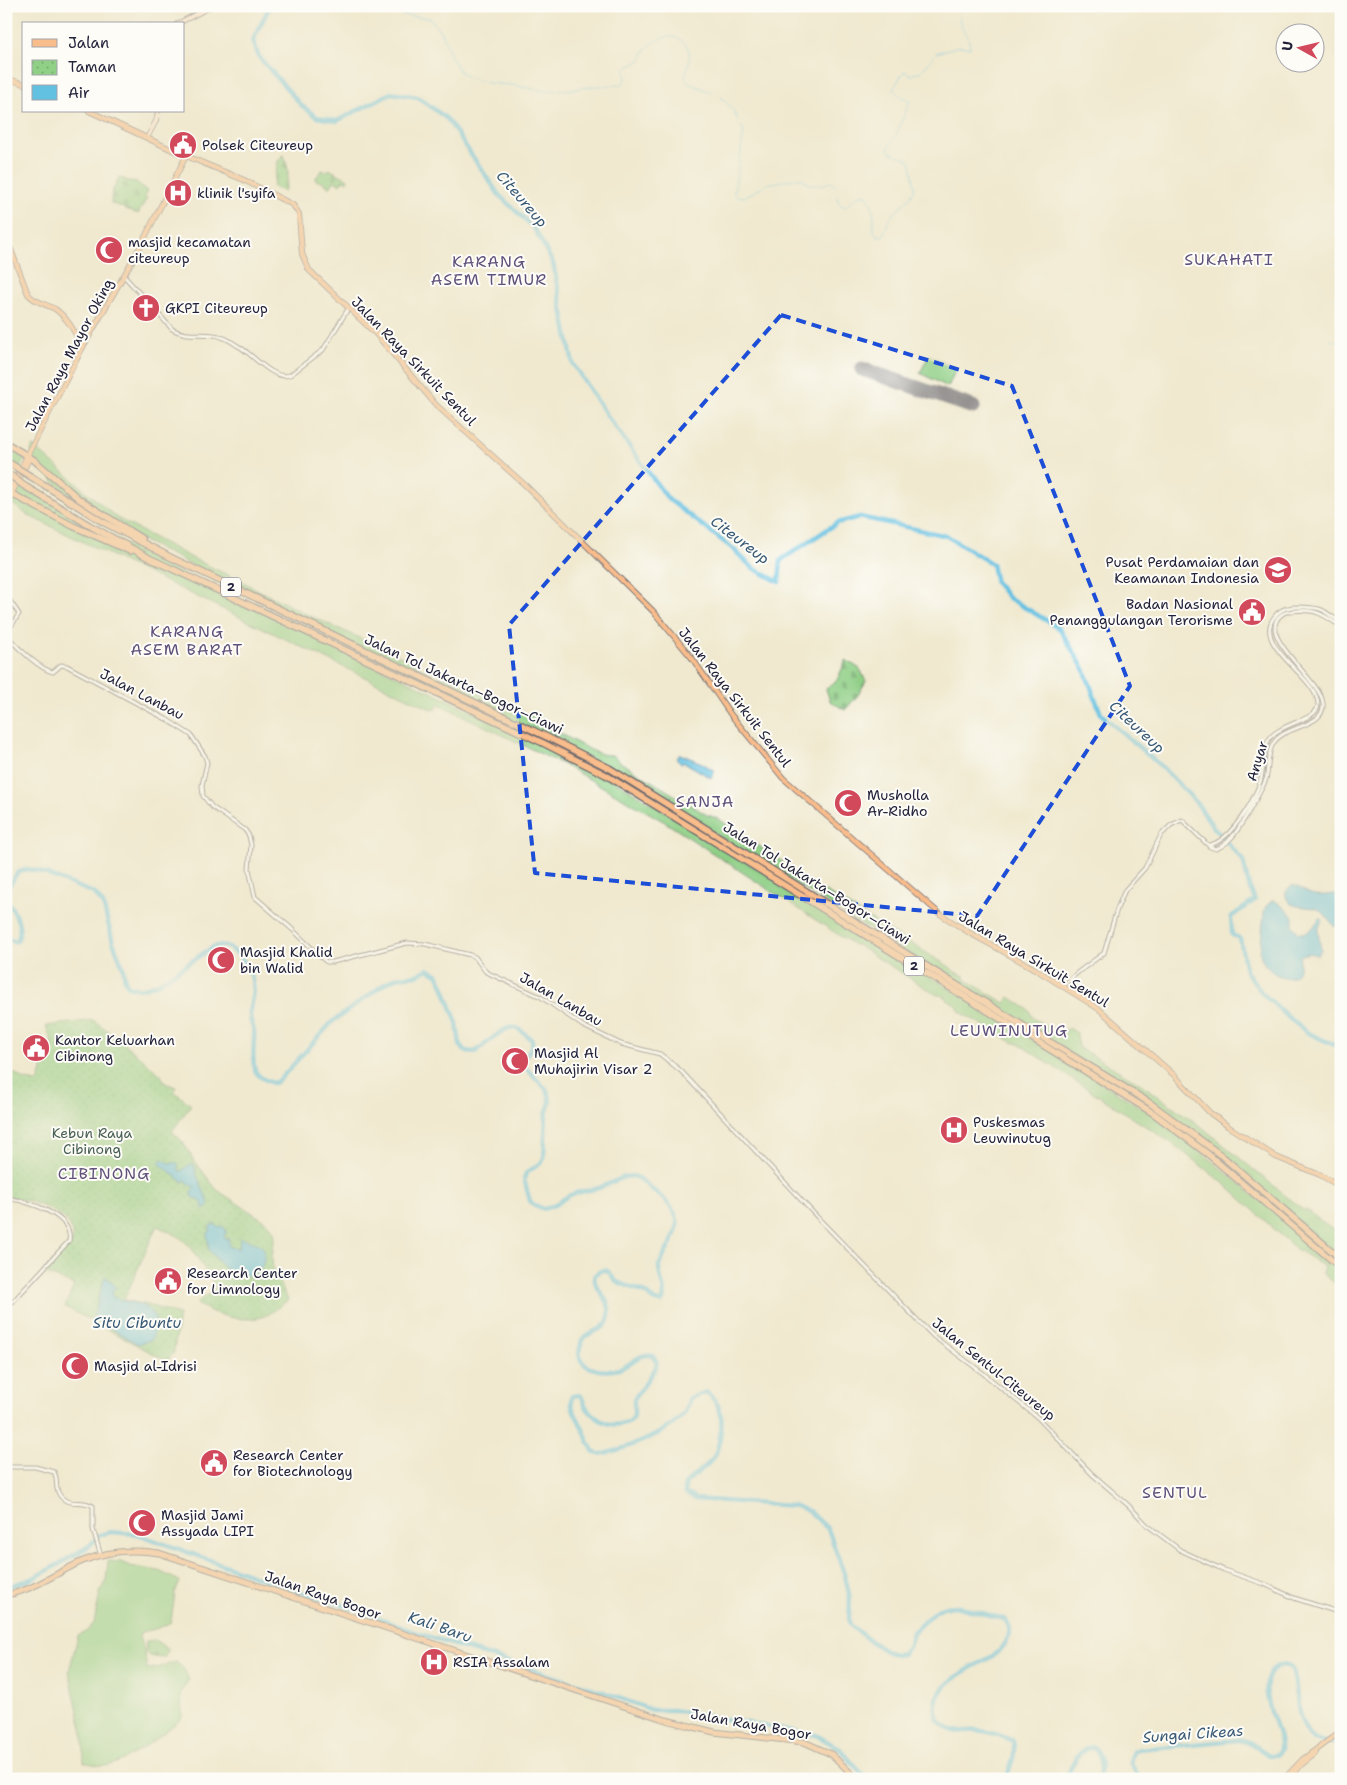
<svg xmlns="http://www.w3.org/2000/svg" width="1347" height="1785" viewBox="0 0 1347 1785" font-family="'Shantell Sans',sans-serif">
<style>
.grass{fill:#8fcf86;stroke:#587860}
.cemetery{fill:url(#cemetery-stones);stroke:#587860}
.park{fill:url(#park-dots);stroke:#587860}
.water{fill:#62c0e1;stroke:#42718e}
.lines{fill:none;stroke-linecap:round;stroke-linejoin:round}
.stream{stroke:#62c0e1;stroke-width:1}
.river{stroke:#62c0e1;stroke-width:4.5}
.runway{stroke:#898685;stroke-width:15}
.tertiary-casing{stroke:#6a686f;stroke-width:5}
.secondary-casing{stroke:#6a686f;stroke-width:5.5}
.primary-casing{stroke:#6a686f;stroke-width:6}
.trunk-casing{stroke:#6a686f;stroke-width:7}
.motorway-casing{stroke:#6a686f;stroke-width:8}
.tertiary{stroke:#fff;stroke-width:3}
.secondary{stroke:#fde4d1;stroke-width:4}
.primary{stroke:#f9bc8b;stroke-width:4.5}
.trunk{stroke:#f9bc8b;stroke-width:5}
.motorway{stroke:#f9bc8b;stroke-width:5.5}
.motorway-bridge-casing{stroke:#6a686f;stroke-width:8;stroke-linecap:butt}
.motorway-bridge{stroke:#f9bc8b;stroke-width:5.5}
.marked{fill:none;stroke:#1d4ed8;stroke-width:4;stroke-dasharray:10 6;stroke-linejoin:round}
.labels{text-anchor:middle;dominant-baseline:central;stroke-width:4;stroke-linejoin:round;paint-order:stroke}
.shield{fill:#fdfcf7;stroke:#646373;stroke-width:1}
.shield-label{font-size:12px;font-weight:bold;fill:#22223b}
.poi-label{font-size:14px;fill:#22223b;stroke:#fdfcf7;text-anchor:start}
.street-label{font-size:14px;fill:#22223b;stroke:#fdfcf7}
.park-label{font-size:14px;fill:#485f55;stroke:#fdfcf7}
.water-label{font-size:15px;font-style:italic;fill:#385975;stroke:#fdfcf7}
.quarter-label{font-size:16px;letter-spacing:1px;fill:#5f517b;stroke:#fdfcf7}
</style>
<defs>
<pattern id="cemetery-stones" width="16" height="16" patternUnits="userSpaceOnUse" patternTransform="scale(1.25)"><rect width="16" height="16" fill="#8fcf86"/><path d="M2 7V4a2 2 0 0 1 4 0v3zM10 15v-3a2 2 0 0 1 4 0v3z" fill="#7bb175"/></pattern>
<pattern id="park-dots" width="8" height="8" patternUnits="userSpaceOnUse" patternTransform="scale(1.25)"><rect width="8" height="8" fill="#8fcf86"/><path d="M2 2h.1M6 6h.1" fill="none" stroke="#7bb175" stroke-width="1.8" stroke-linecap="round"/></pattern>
</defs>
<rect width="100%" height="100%" fill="#fdfcf7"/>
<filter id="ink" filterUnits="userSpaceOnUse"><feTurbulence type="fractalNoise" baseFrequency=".02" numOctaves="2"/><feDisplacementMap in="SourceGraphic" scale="10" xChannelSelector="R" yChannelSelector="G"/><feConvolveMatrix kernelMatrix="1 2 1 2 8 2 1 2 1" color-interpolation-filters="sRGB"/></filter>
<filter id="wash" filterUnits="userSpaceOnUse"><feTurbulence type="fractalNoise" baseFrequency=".0096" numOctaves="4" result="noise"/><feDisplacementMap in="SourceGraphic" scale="20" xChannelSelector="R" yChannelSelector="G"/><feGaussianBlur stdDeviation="1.12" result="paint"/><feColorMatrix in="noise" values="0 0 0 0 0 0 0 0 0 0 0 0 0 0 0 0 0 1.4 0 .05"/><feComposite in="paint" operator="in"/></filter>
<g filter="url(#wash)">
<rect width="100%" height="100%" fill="#f0e9cf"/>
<!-- grass -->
<g class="grass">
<polygon points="929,355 956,369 948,387 920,373"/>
<polygon points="6,443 27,455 19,470 6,461"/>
<path d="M33,446l84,72 75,40 51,24 61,31 103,46 28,18h13c29,16 61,27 90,42 18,10 56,39 75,36l7,7 87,53 10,3 66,44 -1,4 168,101 5,5 10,4 1,4 39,23 5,-6 19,13 4,8 19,11 6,-4 7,5 4,-2 8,5 1,14 60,35 64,45 102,84 1,-2 36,27v23l-119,-103 -72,-53 -541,-335 -263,-126 -262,-131 -54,-53 4,1 -3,-9z"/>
<polygon points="23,485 149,558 606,775 1165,1122 1341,1268 1341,1288 1322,1273 1324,1266 1296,1249 1227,1186 1173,1144 1017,1043 1014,1043 960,1012 957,1006 947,1000 948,999 941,995 937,995 857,945 854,945 665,822 564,765 439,704 435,710 431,709 29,516 8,501 11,495"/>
<circle cx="212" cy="1461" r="8"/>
<path d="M108,1561l13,1 9,4 29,5 21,10 -5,12 -4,29 -12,6 -17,4 -3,5 5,13 3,19 10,-1 19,-6 8,7 5,11 -8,13 1,25c-15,13 -60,49 -79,48 -6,0 -13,-3 -19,-4l-1,-28 -14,-63 9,-35 9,-5 7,-8 6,-30 6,-13z"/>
</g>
<!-- cemetery -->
<g class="cemetery">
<path d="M283,155c7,13 6,24 1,37l-11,-5 5,-26z"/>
<polygon points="329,169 348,179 347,182 343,180 340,184 334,181 330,188 320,180 319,182 315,179 322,170 327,172"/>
<polygon points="119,177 131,182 135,181 147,191 145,196 147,198 138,214 111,203 112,192"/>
<polygon points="846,660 860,669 866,681 858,695 845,710 830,701 826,689 837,680"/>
<path d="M154,1640l15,9 -5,9c-15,-1 -20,-1 -18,-17z"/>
</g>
<!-- park -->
<path class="park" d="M93,1020l24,17 44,38 4,8 11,4 -2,4 17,14 -19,26 11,11 10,17 24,31 51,33 7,9 -3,27 1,10 15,31c-6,4 -12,10 -19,14 -21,11 -54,2 -72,-10l2,-3 17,-13 -25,-41 -13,-11 -21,-10 -33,74 24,5 31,10 -5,37 -7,9 -102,-54 9,-22 -32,-13 30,-30c6,-30 -44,-42 -66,-46v-121l8,-2 12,7 12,2 4,-11 -1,-12 6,-11 5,-1 -1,-7 -5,-14z"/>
<!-- water -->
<g class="water">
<polygon points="680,754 702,763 715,771 711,778 684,762 681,764 676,759"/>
<path d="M1293,885c7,2 12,7 18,9 9,3 16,0 25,0l5,3v28l-4,1h-3c-4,-5 -9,-12 -14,-16 -11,-6 -36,2 -34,-19z"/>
<path d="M1273,900c4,1 18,13 20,17 0,2 0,8 0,9l6,7c13,1 14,-7 21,-16l2,3 -4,11 3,19 -4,5 -9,-2 -8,3c-1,5 0,12 -2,16 -6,10 -22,4 -28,-2 -5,-4 -9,-11 -10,-17l4,-42 2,-5z"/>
<polygon points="162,1159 169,1163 178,1163 179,1171 181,1171 189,1165 194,1164 197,1176 209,1203 207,1209 203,1209 202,1202 192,1197 191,1194 194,1186 189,1185 186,1180 184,1180 183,1182 159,1163"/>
<polygon points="215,1224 219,1228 223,1226 227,1233 224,1234 225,1239 229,1239 229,1247 239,1248 240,1238 259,1244 264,1249 264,1261 261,1268 257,1272 244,1276 233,1275 223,1267 209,1250 207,1234 210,1232 210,1226"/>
<path d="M105,1276l11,11 -4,4 1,6c21,8 39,4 44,29l-6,14 -13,4 -45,-26z"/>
</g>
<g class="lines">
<!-- stream -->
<g class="stream">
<path d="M385,6l18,9 27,3 13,17 8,22 10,16 9,5 18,5 23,2 33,6 32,-2 20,-3 26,-1 4,-7 -1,-9c4,-3 10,-5 14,-8 3,-3 4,-7 6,-10 9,-11 24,-20 37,-10 12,9 7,22 3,35l3,7 28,11"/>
<polyline points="721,97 733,110 738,120"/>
<polyline points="741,126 744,131 734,193 736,196 744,197 768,184 798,178 803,179 809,184 822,185 831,182 836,186"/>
<path d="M837,197l2,7 7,3 9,-10 11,-3c9,11 8,24 8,37l4,5h5l6,-17 21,-22 5,-8 -4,-26 -3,-4 -17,-6 -3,-5 9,-15 13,-32 -10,-5 -7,-7 11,-18 7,4 11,-4 14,-18 23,-7 11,2c0,-9 -4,-13 -8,-20 -3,-7 -3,-15 -5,-22"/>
<polyline points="1330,341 1341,340"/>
</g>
<!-- river -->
<g class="river">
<polyline points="270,6 253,40 259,57 301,105 317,117 337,121 391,93 418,97 447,119 499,195 534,228 553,263 573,364 610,420 668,499 732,548 753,568 779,582 781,560 837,523 860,517 947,536 992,564 996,583 1009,598 1059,628 1084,669 1101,714 1163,768 1196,802 1214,828 1243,860 1249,886 1255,900 1231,917 1232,935 1240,938 1246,971 1262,993 1290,1019 1308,1033 1341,1048"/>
<path d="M6,891l11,-18 10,-4 11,2 56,22 9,11 10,38 10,25 2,14 3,5 12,3 17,-5 56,-37c21,-7 38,19 40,38 1,10 -4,20 -3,31 0,5 3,9 4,15 1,12 -3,27 1,39 2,6 11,11 18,13l3,-1 7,-6 49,-54 51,-37 12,-7 22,-3 11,-6 9,5 5,9 15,40 3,22 5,6 10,1c10,-6 29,-28 41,-24 5,1 11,8 16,12 2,9 -9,15 -9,25l23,24 3,6 1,7 -4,12 -2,44 -3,5 -15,10 -2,6 6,22 4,4 10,4 11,-4 13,-9 8,-3 23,-5 25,-11 10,-1c9,4 17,13 25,19 33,28 14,40 0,71 -1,12 9,25 3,36 -8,1 -11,-5 -17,-9 -9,-6 -20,-6 -29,-12 -4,-3 -5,-10 -11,-11 -4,0 -7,2 -10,5 -4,16 20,22 13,45 -4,14 -25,8 -28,28 -5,22 23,25 39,21 11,-3 21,-18 34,-13l4,6 -2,7 -21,30v17c-3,6 -7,7 -13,8 -14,3 -29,-7 -36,-19 -3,-5 -1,-7 -5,-10l-8,1c-3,10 5,20 9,29 3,5 10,26 14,28 9,5 53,-14 62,-19 7,-3 24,-15 28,-22 3,-4 2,-10 5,-14l16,-6c6,4 12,12 14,19 4,10 -1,37 -6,46 -7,11 -21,17 -29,27v9l10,6 100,7 14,5 19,18 17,47 5,22 -1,22 1,5 20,16 20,12 5,2 8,-1 7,-10 3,-12 21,-20 9,-5 12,-1 49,13c12,11 1,29 -10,36 -22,14 -70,30 -56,65 19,19 23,8 44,11 12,1 21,6 31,10 4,17 -4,23 -6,38"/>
<path d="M6,898c7,13 19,28 11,43h-4l-7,-3"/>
<polyline points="6,1587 32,1579 59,1564 89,1546 100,1535 110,1532 137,1534 291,1589 352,1608 417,1633 603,1692 652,1710 673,1710 816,1735 839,1748 867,1779"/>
<path d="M1065,1779c8,-13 12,-31 29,-32 9,9 7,20 5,32"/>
<path d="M1139,1779l-9,-18 4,-10 5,-2 98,-9 12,2 20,13h7l4,-5v-7c-4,-20 -27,-66 -2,-77 6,-2 10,-1 14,3 9,28 0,46 21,71l28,4"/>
</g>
<!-- runway -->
<polyline class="runway" points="862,369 973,407"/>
</g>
</g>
<g filter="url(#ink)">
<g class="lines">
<defs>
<g id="tertiary">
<path d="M124,276l48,53c13,8 27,4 42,6 8,1 17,6 24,11 14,7 35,35 52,29l33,-25 25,-41"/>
<path d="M6,595l13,19 -9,14v11c8,9 31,31 43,33l8,-7 6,1 99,53 25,16 14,21 2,7 -5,22 1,11 9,11 33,23 4,6 2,9 -2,24 6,28 38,33 31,30 3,2h6l74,-19 18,1 45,11 5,2 11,15 55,25 42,29 38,18 39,10 21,17 137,147 115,118 51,38 53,43 55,57 36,31 19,20 33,25 13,6 31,14 40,14 30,14 47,15"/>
<path d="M1209,845c21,-3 47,-47 52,-66 3,-13 1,-26 7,-38 9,-18 50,-20 50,-36 1,-28 -68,-59 -43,-89 3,-4 8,-7 13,-8 6,-2 28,-1 34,2 6,3 12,9 19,12"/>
<path d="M1063,986l14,-13 27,-20 13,-44 8,-19 20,-22 16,-33 10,-10 11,-5 28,27 6,2c5,-2 11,-6 15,-11 7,-6 32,-50 35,-59 3,-10 1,-23 6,-33 9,-22 54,-17 51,-43 -2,-23 -68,-67 -42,-88 7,-6 29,-5 37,-2 8,3 15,9 23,13"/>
<path d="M6,1198c20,3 68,16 63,43l-63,68"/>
<path d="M6,1467h29l19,5c4,6 1,13 4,20 8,17 22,6 35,14v23l8,27"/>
</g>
<g id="secondary">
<polyline points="177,24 212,6"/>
<polyline points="147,138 156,121 158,111"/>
</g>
<g id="primary">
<polyline points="6,78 24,84"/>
<polyline points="89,111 179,153 244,180 293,205 299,214 302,254 309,270 375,333 436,405 525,485 653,611 692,658 731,715 783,778 940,914 968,932 1035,969 1099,1009 1174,1075 1210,1113 1229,1127 1276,1157 1320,1175 1341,1187"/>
<path d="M6,237l22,57c6,8 18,10 27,15 13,9 20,24 28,38"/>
<polyline points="6,497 83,347 139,249 186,156"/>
<polyline points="6,505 30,457"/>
<polyline points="1284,1779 1302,1760 1341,1731"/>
<polyline points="1290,1779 1301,1765 1315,1754"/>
</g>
<path id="trunk" d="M6,1595c29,-5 51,-23 77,-34 24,-10 51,-12 76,-8l507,167 48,12 90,10 27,12 26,25"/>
<g id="motorway">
<polyline points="6,443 34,460 79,499 142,539"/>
<polyline points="6,461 14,466"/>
<polyline points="30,476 103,522 170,557 547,737 609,768 963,989 1150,1103 1222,1156 1341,1259"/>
<polyline points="23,485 89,525 149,558 543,743 606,775 1153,1113 1209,1155 1341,1268"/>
<polyline points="6,491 73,526 130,551"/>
</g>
</defs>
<!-- tertiary casing -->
<use href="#tertiary" class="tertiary-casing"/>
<!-- secondary casing -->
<use href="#secondary" class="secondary-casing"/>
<!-- primary casing -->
<use href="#primary" class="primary-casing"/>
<!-- trunk casing -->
<use href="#trunk" class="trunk-casing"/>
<!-- motorway casing -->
<use href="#motorway" class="motorway-casing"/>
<!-- tertiary -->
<use href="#tertiary" class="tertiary"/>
<!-- secondary -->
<use href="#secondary" class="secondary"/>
<!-- primary -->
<use href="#primary" class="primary"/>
<!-- trunk -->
<use href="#trunk" class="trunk"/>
<!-- motorway -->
<use href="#motorway" class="motorway"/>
<defs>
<g id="motorway-bridge">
<polyline points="14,466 30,476"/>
<polyline points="10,475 23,485"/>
</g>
</defs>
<!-- motorway-bridge casing -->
<use href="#motorway-bridge" class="motorway-bridge-casing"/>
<!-- motorway-bridge -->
<use href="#motorway-bridge" class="motorway-bridge"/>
</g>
</g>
<!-- marked area -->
<path d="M0 0H1347V1785H0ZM781,315l231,71 118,300 -153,230 -442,-43 -26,-248z" fill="#f0e9cf" fill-opacity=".55" fill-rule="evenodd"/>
<path class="marked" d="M781,315l231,71 118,300 -153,230 -442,-43 -26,-248z"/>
<!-- icons -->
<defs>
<symbol id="civic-disc" viewBox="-11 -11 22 22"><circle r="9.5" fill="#d1495b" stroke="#fdfcf7"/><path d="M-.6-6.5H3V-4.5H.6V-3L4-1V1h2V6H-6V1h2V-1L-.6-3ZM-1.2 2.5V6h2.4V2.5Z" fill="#fff"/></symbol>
<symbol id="hospital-disc" viewBox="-11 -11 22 22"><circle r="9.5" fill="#d1495b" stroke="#fdfcf7"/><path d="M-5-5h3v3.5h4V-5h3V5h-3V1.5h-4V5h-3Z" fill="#fff"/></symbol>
<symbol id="mosque-disc" viewBox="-11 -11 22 22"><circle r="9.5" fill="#d1495b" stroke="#fdfcf7"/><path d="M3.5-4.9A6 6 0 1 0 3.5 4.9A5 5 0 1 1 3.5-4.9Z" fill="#fff"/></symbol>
<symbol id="church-disc" viewBox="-11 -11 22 22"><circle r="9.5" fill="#d1495b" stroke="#fdfcf7"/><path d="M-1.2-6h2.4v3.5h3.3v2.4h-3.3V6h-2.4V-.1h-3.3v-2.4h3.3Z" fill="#fff"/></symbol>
<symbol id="university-disc" viewBox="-11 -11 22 22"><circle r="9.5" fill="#d1495b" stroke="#fdfcf7"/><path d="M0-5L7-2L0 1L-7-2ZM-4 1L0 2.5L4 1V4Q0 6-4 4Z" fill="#fff"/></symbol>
</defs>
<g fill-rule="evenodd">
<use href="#civic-disc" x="167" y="129" width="32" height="32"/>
<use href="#hospital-disc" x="162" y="177" width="32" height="32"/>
<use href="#mosque-disc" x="93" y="234" width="32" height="32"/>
<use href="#church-disc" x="130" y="292" width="32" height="32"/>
<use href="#university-disc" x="1262" y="554" width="32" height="32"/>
<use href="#civic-disc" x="1236" y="596" width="32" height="32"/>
<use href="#mosque-disc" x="832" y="787" width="32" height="32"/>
<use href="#mosque-disc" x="205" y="944" width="32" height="32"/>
<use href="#civic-disc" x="20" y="1032" width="32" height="32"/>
<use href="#mosque-disc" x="499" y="1045" width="32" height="32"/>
<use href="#hospital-disc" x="938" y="1114" width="32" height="32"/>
<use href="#civic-disc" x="152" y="1265" width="32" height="32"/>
<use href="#mosque-disc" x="59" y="1350" width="32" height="32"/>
<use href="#civic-disc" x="198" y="1447" width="32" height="32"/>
<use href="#mosque-disc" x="126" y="1507" width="32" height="32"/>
<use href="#hospital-disc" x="418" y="1646" width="32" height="32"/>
</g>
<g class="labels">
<!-- shield labels -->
<g class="shield">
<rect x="221" y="577.5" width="20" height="19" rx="4"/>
<rect x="904" y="956.5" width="20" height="19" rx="4"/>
</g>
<g class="shield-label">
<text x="231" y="587">2</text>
<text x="914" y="966">2</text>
</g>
<!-- poi labels -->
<g class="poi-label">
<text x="202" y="145">Polsek Citeureup</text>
<text x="197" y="193">klinik l'syifa</text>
<text x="128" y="242">masjid kecamatan<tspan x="128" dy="16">citeureup</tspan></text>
<text x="165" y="308">GKPI Citeureup</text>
<text x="1259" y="562" text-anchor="end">Pusat Perdamaian dan<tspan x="1259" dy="16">Keamanan Indonesia</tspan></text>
<text x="1233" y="604" text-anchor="end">Badan Nasional<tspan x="1233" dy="16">Penanggulangan Terorisme</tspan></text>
<text x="867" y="795">Musholla<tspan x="867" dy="16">Ar-Ridho</tspan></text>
<text x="240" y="952">Masjid Khalid<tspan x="240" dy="16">bin Walid</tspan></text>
<text x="55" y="1040">Kantor Keluarhan<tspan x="55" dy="16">Cibinong</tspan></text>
<text x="534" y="1053">Masjid Al<tspan x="534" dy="16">Muhajirin Visar 2</tspan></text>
<text x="973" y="1122">Puskesmas<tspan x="973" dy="16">Leuwinutug</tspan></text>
<text x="187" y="1273">Research Center<tspan x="187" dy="16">for Limnology</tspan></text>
<text x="94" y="1366">Masjid al-Idrisi</text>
<text x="233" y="1455">Research Center<tspan x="233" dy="16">for Biotechnology</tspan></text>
<text x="161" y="1515">Masjid Jami<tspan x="161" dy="16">Assyada LIPI</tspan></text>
<text x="453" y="1662">RSIA Assalam</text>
</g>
<!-- street labels -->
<g class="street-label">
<text transform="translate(69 355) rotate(-62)">Jalan Raya Mayor Oking</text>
<text transform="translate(414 361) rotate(46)">Jalan Raya Sirkuit Sentul</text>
<text transform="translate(464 684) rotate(25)">Jalan Tol Jakarta–Bogor–Ciawi</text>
<text transform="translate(142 694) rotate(28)">Jalan Lanbau</text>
<text transform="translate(735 697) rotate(52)">Jalan Raya Sirkuit Sentul</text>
<text transform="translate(1257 761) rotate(-73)">Anyar</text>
<text transform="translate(817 883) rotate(32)">Jalan Tol Jakarta–Bogor–Ciawi</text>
<text transform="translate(1034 959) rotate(31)">Jalan Raya Sirkuit Sentul</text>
<text transform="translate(561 999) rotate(30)">Jalan Lanbau</text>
<text transform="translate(994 1369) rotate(39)">Jalan Sentul-Citeureup</text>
<text transform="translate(323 1595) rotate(19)">Jalan Raya Bogor</text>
<text transform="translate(751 1724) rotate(10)">Jalan Raya Bogor</text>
</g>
<!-- park labels -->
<g class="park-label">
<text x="92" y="1133">Kebun Raya<tspan x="92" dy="16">Cibinong</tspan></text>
</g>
<!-- water labels -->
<g class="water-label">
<text transform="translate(522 199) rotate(49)">Citeureup</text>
<text transform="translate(740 540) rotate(37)">Citeureup</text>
<text transform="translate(1137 727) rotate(43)">Citeureup</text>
<text x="137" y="1323">Situ Cibuntu</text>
<text transform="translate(440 1627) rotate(19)">Kali Baru</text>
<text transform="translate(1193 1734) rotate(-4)">Sungai Cikeas</text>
</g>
<!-- quarter labels -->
<g class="quarter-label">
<text x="1229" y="259">SUKAHATI</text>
<text x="489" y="261">KARANG<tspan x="489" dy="18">ASEM TIMUR</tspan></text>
<text x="187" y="631">KARANG<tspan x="187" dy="18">ASEM BARAT</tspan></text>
<text x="705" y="801">SANJA</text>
<text x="1009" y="1030">LEUWINUTUG</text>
<text x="104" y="1173">CIBINONG</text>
<text x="1175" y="1492">SENTUL</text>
</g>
</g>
<!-- margin -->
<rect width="1347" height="1785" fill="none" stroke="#fdfcf7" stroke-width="25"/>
<!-- legend -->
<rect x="22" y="22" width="162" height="90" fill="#fdfcf7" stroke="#a5a5ac"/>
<rect x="32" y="39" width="25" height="8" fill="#f9bc8b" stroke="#a5a5ac"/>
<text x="68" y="48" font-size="15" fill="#22223b">Jalan</text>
<rect x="32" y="60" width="25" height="15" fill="url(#park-dots)" stroke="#a5a5ac"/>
<text x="68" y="72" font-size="15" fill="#22223b">Taman</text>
<rect x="32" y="85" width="25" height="15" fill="#62c0e1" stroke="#a5a5ac"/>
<text x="68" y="98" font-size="15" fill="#22223b">Air</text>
<!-- north arrow -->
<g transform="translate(1300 48) rotate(278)"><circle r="24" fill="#fdfcf7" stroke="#a5a5ac"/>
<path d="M0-4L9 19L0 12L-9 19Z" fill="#d1495b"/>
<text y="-8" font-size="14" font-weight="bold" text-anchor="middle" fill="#22223b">U</text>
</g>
</svg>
